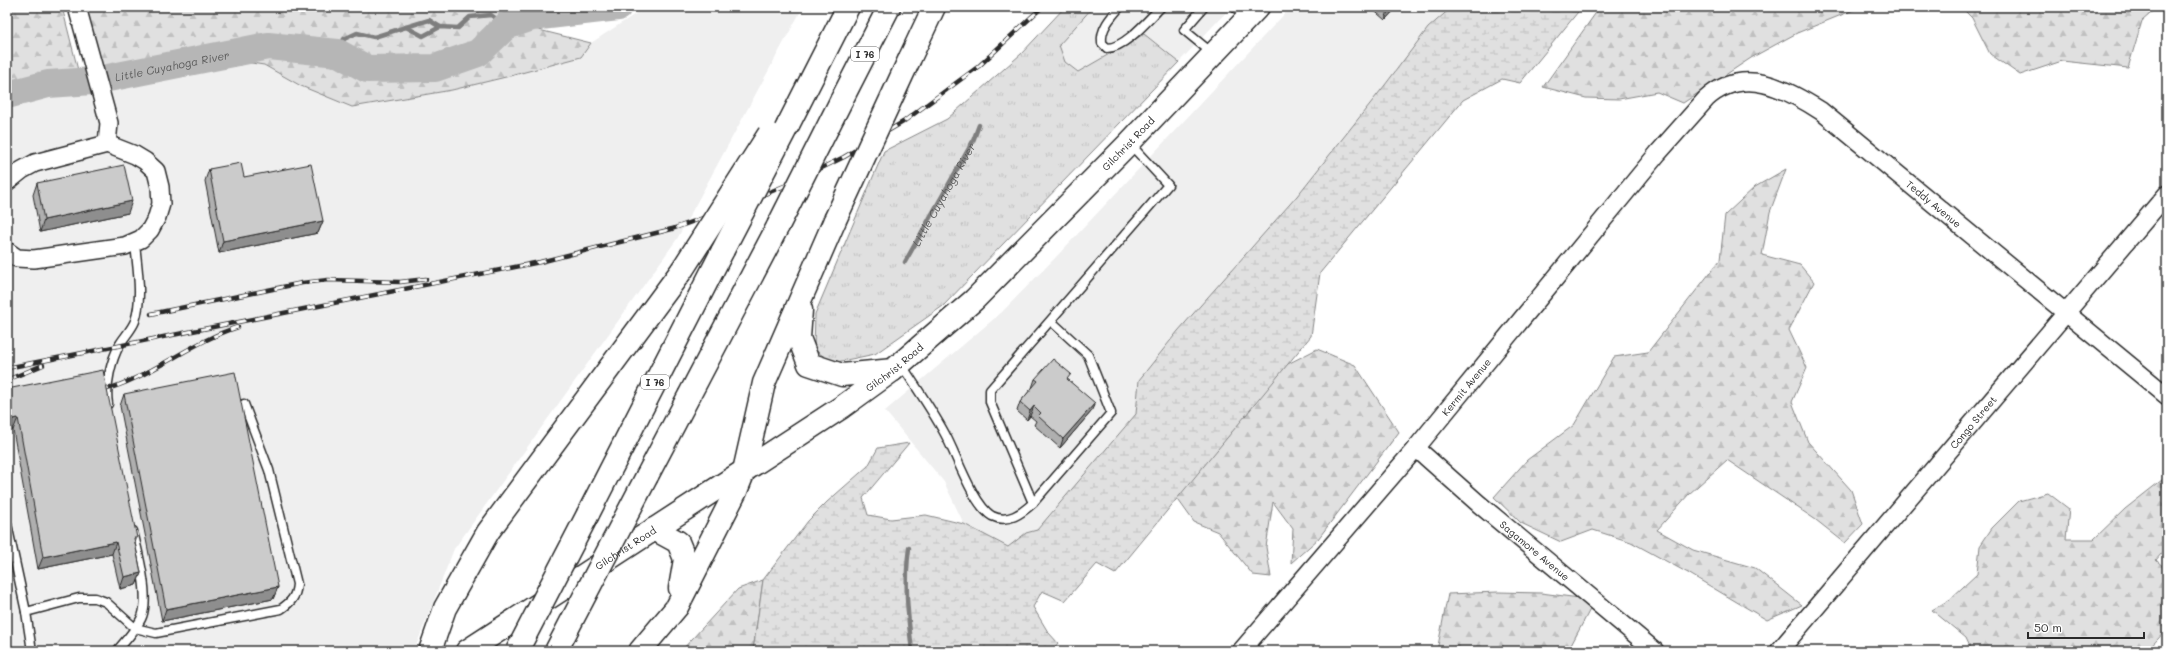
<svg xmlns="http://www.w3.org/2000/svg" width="2174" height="658" viewBox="0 0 2174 658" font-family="Mali,sans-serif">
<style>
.built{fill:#efefef}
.grass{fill:url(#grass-tufts);stroke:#868686}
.forest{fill:url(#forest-firs);stroke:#868686}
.wetland{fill:url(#wetland-marsh);stroke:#868686}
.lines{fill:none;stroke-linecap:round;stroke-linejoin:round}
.stream{stroke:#7e7e7e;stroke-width:4.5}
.river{stroke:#b6b6b6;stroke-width:28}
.lane-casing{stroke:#2b2b2b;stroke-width:11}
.street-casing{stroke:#2b2b2b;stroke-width:20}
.primary-casing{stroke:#2b2b2b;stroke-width:25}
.highway-casing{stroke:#2b2b2b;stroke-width:25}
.lane{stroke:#fff;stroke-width:8}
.street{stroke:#fff;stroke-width:17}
.primary{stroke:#fff;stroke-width:22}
.highway{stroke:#fff;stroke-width:22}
.rail-casing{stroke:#2b2b2b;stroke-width:4.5}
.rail{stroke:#fff;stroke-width:3;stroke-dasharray:9;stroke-linecap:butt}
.highway-bridge-casing{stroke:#2b2b2b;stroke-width:25;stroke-linecap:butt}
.highway-bridge{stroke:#fff;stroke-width:22}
.wall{fill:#afafaf;stroke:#2b2b2b}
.shaded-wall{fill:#8e8e8e;stroke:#2b2b2b}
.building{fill:#cbcbcb;stroke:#2b2b2b}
.labels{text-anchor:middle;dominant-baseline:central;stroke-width:3;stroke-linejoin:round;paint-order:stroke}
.shield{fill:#fff;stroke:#6b6b6b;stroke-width:1}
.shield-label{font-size:9px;font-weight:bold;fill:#2b2b2b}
.street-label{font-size:10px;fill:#2b2b2b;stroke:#fff}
.water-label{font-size:11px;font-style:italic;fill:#5c5c5c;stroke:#fff}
</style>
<defs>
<pattern id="grass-tufts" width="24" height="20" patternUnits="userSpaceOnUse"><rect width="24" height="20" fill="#e0e0e0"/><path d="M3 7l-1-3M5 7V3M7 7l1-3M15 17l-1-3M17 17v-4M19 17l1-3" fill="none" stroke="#c0c0c0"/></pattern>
<pattern id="forest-firs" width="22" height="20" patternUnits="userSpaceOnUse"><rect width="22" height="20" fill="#e0e0e0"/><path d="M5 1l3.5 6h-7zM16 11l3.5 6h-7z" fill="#c0c0c0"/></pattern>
<pattern id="wetland-marsh" width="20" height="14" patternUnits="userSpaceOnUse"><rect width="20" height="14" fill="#e0e0e0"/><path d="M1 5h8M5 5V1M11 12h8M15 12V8" fill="none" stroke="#c0c0c0"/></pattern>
</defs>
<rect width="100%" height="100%" fill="#fff"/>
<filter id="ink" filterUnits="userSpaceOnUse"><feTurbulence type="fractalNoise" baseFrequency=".025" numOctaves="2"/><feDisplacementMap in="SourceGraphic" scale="8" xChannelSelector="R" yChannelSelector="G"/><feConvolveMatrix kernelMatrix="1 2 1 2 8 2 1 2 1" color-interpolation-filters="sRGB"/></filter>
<g filter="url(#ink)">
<!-- built -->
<g class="built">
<polygon points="646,7 803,7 677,239 454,549 414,651 7,651 7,95 48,84 105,78 213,57 264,65 301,86 352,107 452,90 581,57 591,43"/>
<polygon points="1093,7 1231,7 1179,62 1144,34 1078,72 1065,62 1058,45"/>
<polygon points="1291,7 1452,7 1428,28 1385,85 1297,196 1178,331 1139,380 1136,414 1037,530 1026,533 1008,548 964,524 944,482 885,411 1002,312 1056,257"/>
</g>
<!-- grass -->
<polygon class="grass" points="1065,7 1093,7 1059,45 1065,62 1078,72 1144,34 1179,62 943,306 875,354 832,363 814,349 815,314 884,151 947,119 1021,54"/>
<!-- forest -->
<g class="forest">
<polygon points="7,7 62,7 81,82 48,84 7,95"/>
<polygon points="86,7 548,7 535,29 591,43 581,57 510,76 452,90 352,107 301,86 264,65 213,57 105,78"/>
<polygon points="1600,7 1861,7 1797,33 1751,58 1683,103 1657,92 1619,99 1586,98 1543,87"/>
<polygon points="1961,7 2158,7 2142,21 2128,68 2062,61 2020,75 1990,54 1972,18"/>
<polygon points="1786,169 1770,212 1762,255 1800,265 1814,282 1789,330 1807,368 1792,402 1808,442 1851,490 1863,524 1845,543 1816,520 1727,460 1689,494 1657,530 1693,550 1755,568 1802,605 1767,620 1688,573 1631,542 1593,530 1561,542 1521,523 1494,497 1527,460 1574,425 1614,357 1648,352 1720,260 1725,215 1755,187"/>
<polygon points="1317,349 1355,365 1399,432 1318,539 1291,563 1293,529 1273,502 1266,547 1271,577 1253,575 1218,532 1194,522 1174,494 1278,369"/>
<polygon points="2167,476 2167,547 2156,560 2167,570 2167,629 2147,651 1972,651 1966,638 1932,610 1949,600 1977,574 1980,546 1992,528 2019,501 2048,493 2069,509 2066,539 2094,539 2125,509"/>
<polygon points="763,580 753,651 681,651 738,589"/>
<polygon points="1498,592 1541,593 1595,600 1568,651 1437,651 1448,594"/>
</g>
<!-- wetland -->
<polygon class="wetland" points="1452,7 1582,7 1520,83 1502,79 1463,100 1320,273 1311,336 1115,574 1097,564 1065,601 1042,591 1033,607 1048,632 1058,643 1052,651 753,651 763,580 808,521 827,502 868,466 878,448 909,443 863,498 868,515 891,519 926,515 964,524 1008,547 1026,533 1037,530 1136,414 1139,380 1178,331 1297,196 1385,85 1428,28"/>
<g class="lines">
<!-- stream -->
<g class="stream">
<polyline points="406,27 429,20 440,27"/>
<polyline points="338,53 344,39 357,33 374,37 406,27 423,36 440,27 458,28 470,17 491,15 506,26"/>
<path id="s1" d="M905,262l68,-121 6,-16"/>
<path d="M909,548c-5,35 -1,68 3,103"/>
</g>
<!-- river -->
<path class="river" id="s2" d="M7,95l41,-11 45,-3 175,-35 70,7 29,16 68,-1 43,-15 28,-27 26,-9 86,-10"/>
<defs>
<g id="lane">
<path d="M1120,7c-9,10 -20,22 -18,36l5,5c18,0 41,-28 54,-41"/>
<polyline points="1204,7 1184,30 1212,53"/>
<polyline points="1234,7 1248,17"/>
<path d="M901,364c15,23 31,46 44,70 11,20 28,71 47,82 16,8 30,-3 41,-13l78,-90 -23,-58 -37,-34"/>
<path d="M108,404c-3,-18 3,-44 12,-60 5,-8 12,-15 15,-23 8,-24 2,-54 0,-78"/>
<polyline points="1033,503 990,402 990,390 1168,185 1130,144"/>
<polyline points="7,524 26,612"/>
<path d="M32,651l-6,-39 53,-14h16l11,4 29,26 21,5 125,-24c10,-7 15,-12 16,-25l-28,-114 -25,-66"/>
<path d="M117,651c8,-10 18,-20 24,-32 10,-20 -3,-66 -8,-88"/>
</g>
<g id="street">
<polyline points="77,7 109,123 107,144"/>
<polyline points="7,182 22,170 35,163 107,144 135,155 145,161 156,171 160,187 161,204 157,217 150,230 141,239 125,246 34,259 17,258 7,251"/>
<path id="s3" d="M1416,448l63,56 176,147"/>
<path id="s4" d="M1241,651l175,-203 242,-295 48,-54c37,-34 79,-11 115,12l346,285"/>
<path id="s5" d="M1779,651l388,-457"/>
</g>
<g id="primary">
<path id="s6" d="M467,651l375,-244 51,-37 81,-70 155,-157 129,-136"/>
</g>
<g id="highway">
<polyline points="910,58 934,7"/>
<polyline points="841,101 889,7"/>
<polyline points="788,125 848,7"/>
<polyline points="801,310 799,338 809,364 842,375 893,370"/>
<polyline points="647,476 778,226"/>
<polyline points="588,514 723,250"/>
<polyline points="654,529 678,542 685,559 680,588"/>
<polyline points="430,651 445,608 488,532 682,270"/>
<polyline points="640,651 677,607 736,491 744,471 764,383 835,220"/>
</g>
</defs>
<!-- lane casing -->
<use href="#lane" class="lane-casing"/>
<!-- street casing -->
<use href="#street" class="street-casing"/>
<!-- primary casing -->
<use href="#primary" class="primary-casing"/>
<!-- highway casing -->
<use href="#highway" class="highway-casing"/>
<!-- lane -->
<use href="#lane" class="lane"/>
<!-- street -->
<use href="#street" class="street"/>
<!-- primary -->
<use href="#primary" class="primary"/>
<!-- highway -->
<use href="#highway" class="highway"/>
<defs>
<g id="rail">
<polyline points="151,314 302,283 328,280 400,282 426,279"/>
<polyline points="7,368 540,262 672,229 731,208 789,184 844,157 903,122 979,66 1042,7"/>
<polyline points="7,380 43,365"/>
<path d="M100,391c49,-12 90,-49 138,-64"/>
</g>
</defs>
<!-- rail casing -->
<use href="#rail" class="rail-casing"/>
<!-- rail -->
<use href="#rail" class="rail"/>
<defs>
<g id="highway-bridge">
<polyline points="835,220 910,58"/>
<polyline points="778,226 841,101"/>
<polyline points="723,250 788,125"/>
<polyline points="682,270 769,134"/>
<polyline points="517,651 588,514"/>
<polyline points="556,651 647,476"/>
</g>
</defs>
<!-- highway-bridge casing -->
<use href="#highway-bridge" class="highway-bridge-casing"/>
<!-- highway-bridge -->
<use href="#highway-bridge" class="highway-bridge"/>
</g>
<!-- wall -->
<g class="wall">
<polygon points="1370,7 1397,7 1385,20"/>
<polygon points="209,169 244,177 323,221 318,233 219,253 205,181"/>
<polygon points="37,183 128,213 40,232 33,195"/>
<polygon points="1035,379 1069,380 1091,412 1060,448 1034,425 1036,421 1030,416 1027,420 1017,411 1020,402 1032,388"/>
<polygon points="7,389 137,538 135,542 141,573 136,585 120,589 112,554 38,569 13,430"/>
<polygon points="124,394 278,587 273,599 162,621 120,406"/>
</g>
<!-- shaded-wall -->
<g class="shaded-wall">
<polygon points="1390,7 1397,7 1385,20 1389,8"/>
<polygon points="132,201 128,213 40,232 44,220"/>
<polygon points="323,221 318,233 219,253 223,241"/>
<polygon points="1095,403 1091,412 1060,448 1063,439"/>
<polygon points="1034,406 1030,416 1027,420 1030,411"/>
<polygon points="18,418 13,430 7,431 7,420"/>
<polygon points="116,542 112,554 38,569 43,557"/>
<polygon points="141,573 136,585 120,589 124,577"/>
<polygon points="278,587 273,599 162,621 166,609"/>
</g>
<!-- building -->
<g class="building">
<polygon points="241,163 244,177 311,164 323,221 223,241 209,169"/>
<polygon points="124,165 132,201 44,220 37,183"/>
<polygon points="1053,359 1071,374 1067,379 1095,403 1063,439 1038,416 1041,413 1034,406 1030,411 1020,402 1038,381 1035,379"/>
<polygon points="103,370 137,538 134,538 141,573 124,577 116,542 43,557 18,418 7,420 7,389"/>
<polygon points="235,372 278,587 166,609 124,394"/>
</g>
</g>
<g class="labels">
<!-- shield labels -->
<g class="shield">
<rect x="851" y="47" width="28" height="14" rx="3"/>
<rect x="641" y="375" width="28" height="14" rx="3"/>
</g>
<g class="shield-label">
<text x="865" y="54">I 76</text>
<text x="655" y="382">I 76</text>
</g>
<!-- street labels -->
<g class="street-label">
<text stroke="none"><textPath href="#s6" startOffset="837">Gilchrist Road</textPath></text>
<text stroke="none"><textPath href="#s4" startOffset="994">Teddy Avenue</textPath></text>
<text stroke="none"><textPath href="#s6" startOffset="513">Gilchrist Road</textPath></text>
<text stroke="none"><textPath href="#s4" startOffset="347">Kermit Avenue</textPath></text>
<text stroke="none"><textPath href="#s5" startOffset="300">Congo Street</textPath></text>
<text stroke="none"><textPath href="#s6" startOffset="189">Gilchrist Road</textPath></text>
<text stroke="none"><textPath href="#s3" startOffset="157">Sagamore Avenue</textPath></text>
</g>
<!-- water labels -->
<g class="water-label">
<text stroke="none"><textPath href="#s2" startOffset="168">Little Cuyahoga River</textPath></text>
<text stroke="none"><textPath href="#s1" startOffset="78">Little Cuyahoga River</textPath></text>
</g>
</g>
<!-- margin -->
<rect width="2174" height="658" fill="none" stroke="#fff" stroke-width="24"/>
<rect x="12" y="12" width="2150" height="634" fill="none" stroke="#2b2b2b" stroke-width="1.5" filter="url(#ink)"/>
<!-- scale -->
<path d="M2028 632v6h116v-6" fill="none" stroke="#2b2b2b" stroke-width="2"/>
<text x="2034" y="632" font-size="12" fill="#2b2b2b" stroke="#ffffff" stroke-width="3" paint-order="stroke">50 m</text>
</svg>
